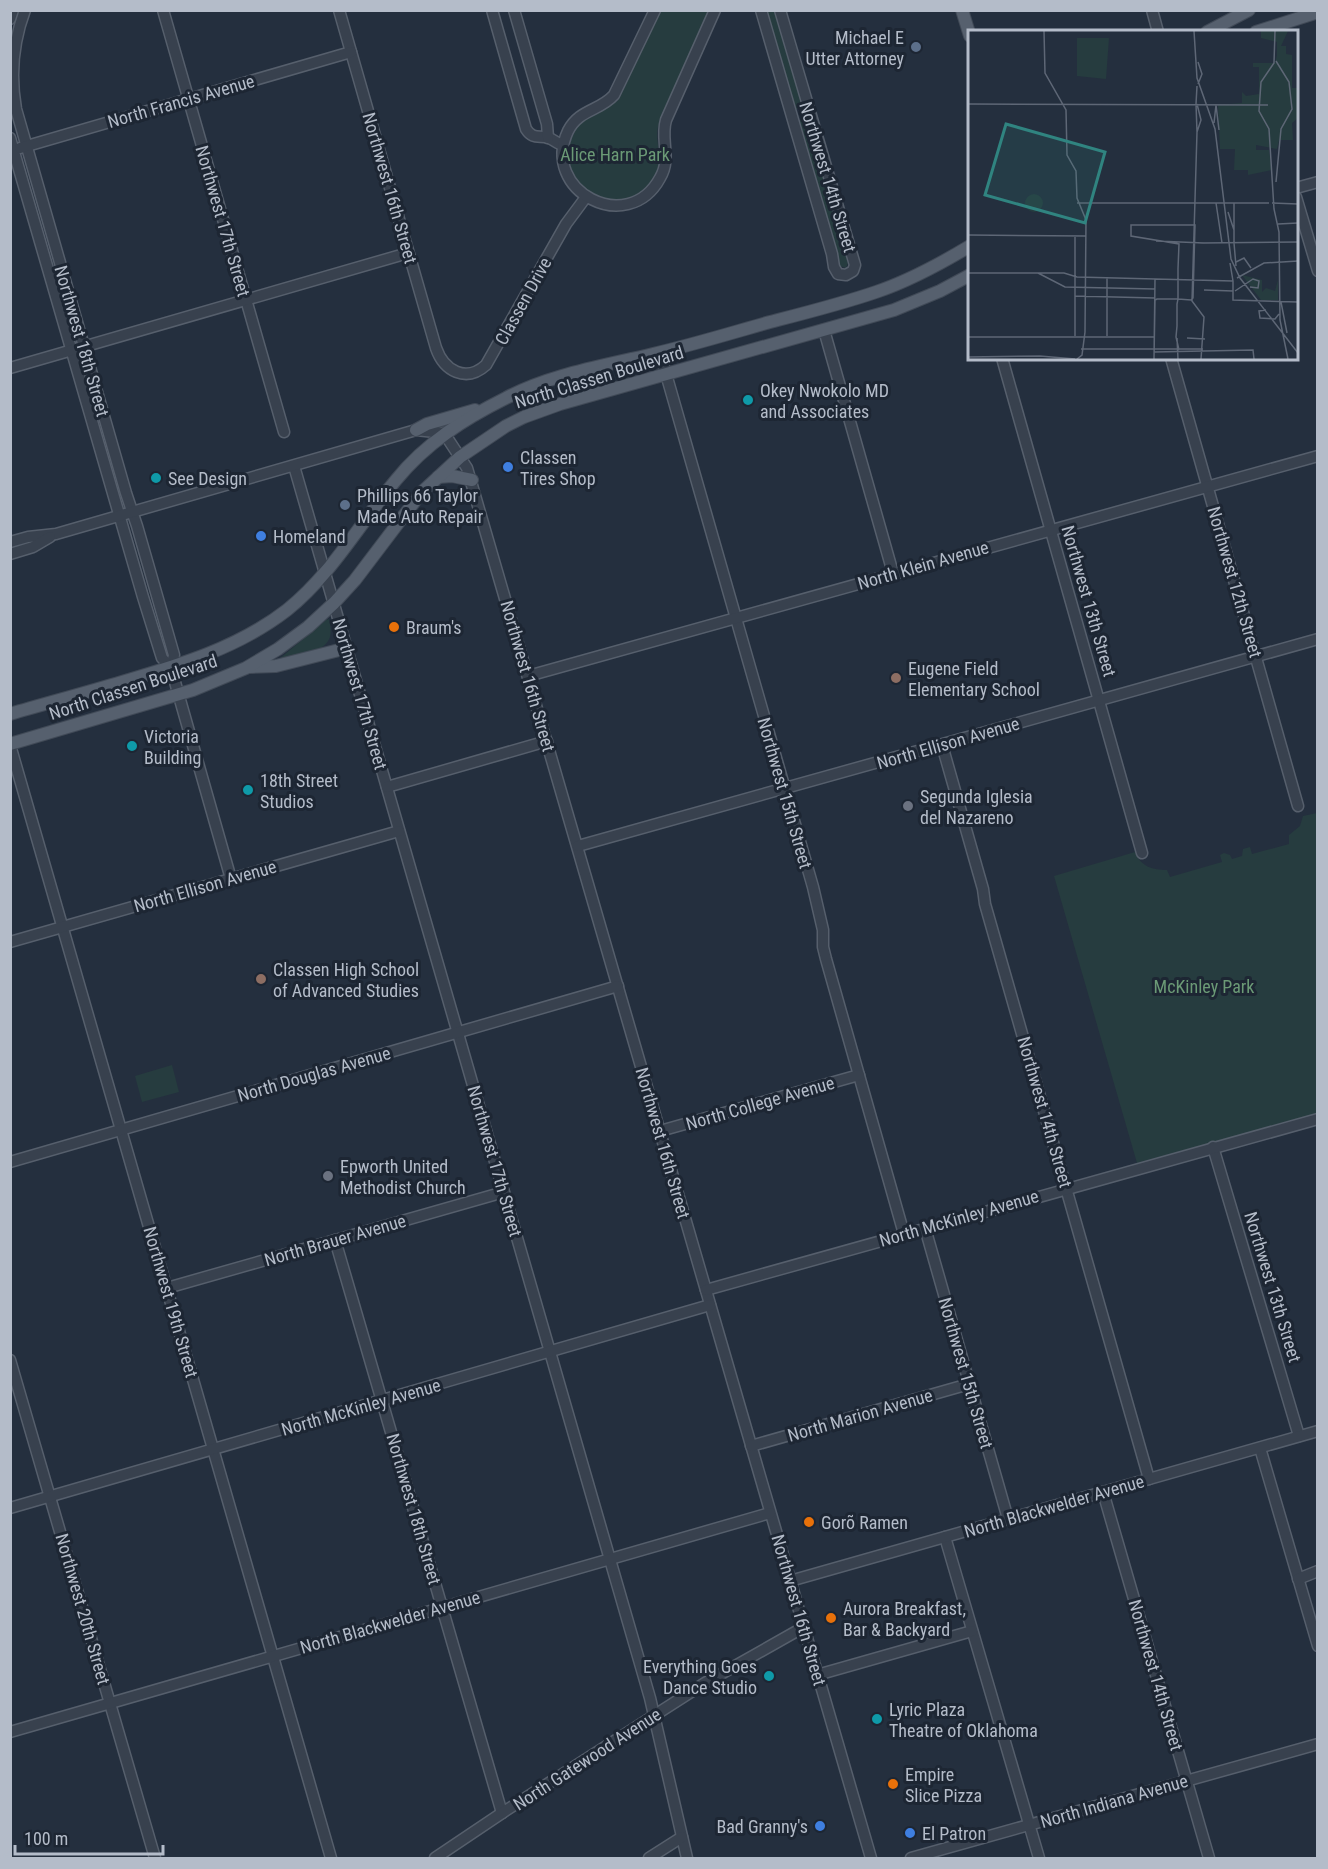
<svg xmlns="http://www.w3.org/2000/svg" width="1328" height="1869" viewBox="0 0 1328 1869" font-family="'Roboto Condensed',sans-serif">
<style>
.green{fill:#263c3f}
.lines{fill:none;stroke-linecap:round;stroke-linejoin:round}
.minor-casing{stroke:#565f6c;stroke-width:13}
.major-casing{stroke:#414a57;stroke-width:14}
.minor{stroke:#38414e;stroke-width:10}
.major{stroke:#56606e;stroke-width:12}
.service-dot{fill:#5c6f8a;stroke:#1d2633;stroke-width:2}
.culture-dot{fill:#0f9aa8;stroke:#1d2633;stroke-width:2}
.shop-dot{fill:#3f7fe0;stroke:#1d2633;stroke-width:2}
.food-dot{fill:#e8710a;stroke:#1d2633;stroke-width:2}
.education-dot{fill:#8d6e63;stroke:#1d2633;stroke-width:2}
.worship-dot{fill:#6b7280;stroke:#1d2633;stroke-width:2}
.labels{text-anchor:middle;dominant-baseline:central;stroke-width:6;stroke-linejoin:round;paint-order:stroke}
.poi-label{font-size:18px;fill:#b4bcc9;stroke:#1d2633;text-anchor:start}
.street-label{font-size:18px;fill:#b4bcc9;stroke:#1d2633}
.park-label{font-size:18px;fill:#6b9a76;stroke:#1d2633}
.inset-road{fill:none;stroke:#5e6776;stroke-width:1.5}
.view{fill:#308480;fill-opacity:0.15;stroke:#308480;stroke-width:3}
.inset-edge{fill:none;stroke:#b4bcc9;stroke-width:3}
</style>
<rect width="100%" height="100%" fill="#242f3e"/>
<!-- green -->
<g class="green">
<path d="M660,11h50c-12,26 -23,52 -35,79 -6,11 -14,24 -17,37 -4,19 9,33 -5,53 -35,50 -111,-3 -75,-53 10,-14 29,-16 41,-28z"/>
<polygon points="767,11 775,11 802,105 800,109 796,109 794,107"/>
<polygon points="802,118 807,121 848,263 846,268 840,266 799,123 799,121"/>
<path d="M329,619c3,14 3,21 -8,29l-43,12 48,-40z"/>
<path d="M1317,813v301l-180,49 -83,-287 81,-24c6,15 18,18 32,18l3,7 52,-15 -2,-7 4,-2 6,2 2,4 10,-3 1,-7 7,-2 2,7 37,-10v-9l11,-9 3,-10z"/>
<polygon points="172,1065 179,1092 142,1102 135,1076"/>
</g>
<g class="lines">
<defs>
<g id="minor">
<path d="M25,10c-12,32 -15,65 -9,99l110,384 11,33 37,129 -3,13"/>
<polyline points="163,10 284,432"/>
<path d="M339,10l97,338c8,23 30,35 50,17l80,-141 20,-27"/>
<path d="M492,10l34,119c7,11 13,6 23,9 5,2 9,6 14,7"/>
<polyline points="514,10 547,124 548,138"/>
<path d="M655,10l-41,85c-14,16 -35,14 -46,36 -28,60 60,106 92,47 12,-20 0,-38 6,-58l49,-110"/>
<polyline points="761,10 832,254 834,267 838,274 846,275 853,271 855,265 780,10"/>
<polyline points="1152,10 1158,32"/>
<polyline points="10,19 13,10"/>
<polyline points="10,138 143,597 162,658 171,668 231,879"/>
<polyline points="20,148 351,52"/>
<polyline points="1296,188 1318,182"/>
<polyline points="1296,197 1318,271"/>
<polyline points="824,330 893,573"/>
<polyline points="660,353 813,887 823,930 823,947 826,959 904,1234"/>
<polyline points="1002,358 1142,853"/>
<polyline points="1171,358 1298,806"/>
<polyline points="10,368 408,253"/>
<polyline points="294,466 650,1698 687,1858"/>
<polyline points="10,542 28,537 56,534 416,430 444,433 467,468 871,1858"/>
<polyline points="10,554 33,547 50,537"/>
<polyline points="528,676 1318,456"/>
<polyline points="10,745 331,1858"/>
<polyline points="942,745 983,889 985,904 1149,1479"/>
<polyline points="387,787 547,741"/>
<polyline points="578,846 1318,639"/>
<polyline points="10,942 399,831"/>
<polyline points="660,1131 859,1075"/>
<polyline points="1213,1147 1299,1436"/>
<polyline points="10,1162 618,986"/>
<polyline points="925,1228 1008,1519"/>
<polyline points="335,1240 502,1813"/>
<polyline points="167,1288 504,1192"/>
<polyline points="706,1290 1318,1119"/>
<polyline points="10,1360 155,1858"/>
<polyline points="751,1446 969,1384"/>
<polyline points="1260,1448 1318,1646"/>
<polyline points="1103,1492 1209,1858"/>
<polyline points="10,1508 710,1305"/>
<polyline points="945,1537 1039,1858"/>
<polyline points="1298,1579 1318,1571"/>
<polyline points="790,1581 1318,1431"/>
<polyline points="817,1675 972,1631"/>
<polyline points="10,1732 770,1513"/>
<polyline points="435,1858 502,1813 705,1683 804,1627"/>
<polyline points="649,1858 682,1837"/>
<polyline points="911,1858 1318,1744"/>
</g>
<g id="major">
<polyline points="962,10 970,36"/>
<polyline points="1207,32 1249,10"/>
<polyline points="1256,32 1318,12"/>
<polyline points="416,430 427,424 475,410"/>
<polyline points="438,477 452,476 472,480"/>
<polyline points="250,667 276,666 347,648"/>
<path d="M10,714c38,-11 75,-21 112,-32 58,-17 116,-34 165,-72 45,-36 73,-87 109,-130 30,-37 68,-61 110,-82 45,-24 98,-32 147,-44 39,-9 78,-21 117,-32 35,-9 71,-18 106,-30 33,-11 64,-28 94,-46"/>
<polyline points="10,744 193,690 246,668 278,649 308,627 334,603 355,580 421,493 460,457 506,426 524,417 560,404 894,310 940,291 970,275"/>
</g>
</defs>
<!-- minor casing -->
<use href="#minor" class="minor-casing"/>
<!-- major casing -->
<use href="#major" class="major-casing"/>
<!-- minor -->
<use href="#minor" class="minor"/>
<!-- major -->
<use href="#major" class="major"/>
</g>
<!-- markers -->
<g class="service-dot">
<circle cx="916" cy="47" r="6"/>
<circle cx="345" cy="505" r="6"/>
</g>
<g class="culture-dot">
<circle cx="748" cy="400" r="6"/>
<circle cx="156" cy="478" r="6"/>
<circle cx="132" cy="746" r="6"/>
<circle cx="248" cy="790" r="6"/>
<circle cx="769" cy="1676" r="6"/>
<circle cx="877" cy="1719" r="6"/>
</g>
<g class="shop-dot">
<circle cx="508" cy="467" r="6"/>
<circle cx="261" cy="536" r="6"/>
<circle cx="820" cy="1826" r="6"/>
<circle cx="910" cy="1833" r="6"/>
</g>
<g class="food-dot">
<circle cx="394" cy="627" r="6"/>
<circle cx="809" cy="1522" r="6"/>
<circle cx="831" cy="1618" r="6"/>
<circle cx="893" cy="1784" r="6"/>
</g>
<g class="education-dot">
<circle cx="896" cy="678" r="6"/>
<circle cx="261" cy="979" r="6"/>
</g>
<g class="worship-dot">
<circle cx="908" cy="806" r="6"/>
<circle cx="328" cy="1176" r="6"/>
</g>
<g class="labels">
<!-- poi labels -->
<g class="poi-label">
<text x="904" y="37" text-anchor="end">Michael E<tspan x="904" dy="21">Utter Attorney</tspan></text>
<text x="760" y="390">Okey Nwokolo MD<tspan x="760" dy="21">and Associates</tspan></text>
<text x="520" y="457">Classen<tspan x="520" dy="21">Tires Shop</tspan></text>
<text x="168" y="478">See Design</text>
<text x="357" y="495">Phillips 66 Taylor<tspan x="357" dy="21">Made Auto Repair</tspan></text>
<text x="273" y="536">Homeland</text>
<text x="406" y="627">Braum's</text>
<text x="908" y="668">Eugene Field<tspan x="908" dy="21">Elementary School</tspan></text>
<text x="144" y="736">Victoria<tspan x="144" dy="21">Building</tspan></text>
<text x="260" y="780">18th Street<tspan x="260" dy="21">Studios</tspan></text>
<text x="920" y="796">Segunda Iglesia<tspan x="920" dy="21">del Nazareno</tspan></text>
<text x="273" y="969">Classen High School<tspan x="273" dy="21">of Advanced Studies</tspan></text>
<text x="340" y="1166">Epworth United<tspan x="340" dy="21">Methodist Church</tspan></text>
<text x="821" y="1522">Gorõ Ramen</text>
<text x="843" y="1608">Aurora Breakfast,<tspan x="843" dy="21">Bar &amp; Backyard</tspan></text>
<text x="757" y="1666" text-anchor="end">Everything Goes<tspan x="757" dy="21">Dance Studio</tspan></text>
<text x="889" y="1709">Lyric Plaza<tspan x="889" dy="21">Theatre of Oklahoma</tspan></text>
<text x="905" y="1774">Empire<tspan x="905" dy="21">Slice Pizza</tspan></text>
<text x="808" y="1826" text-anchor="end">Bad Granny's</text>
<text x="922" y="1833">El Patron</text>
</g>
<!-- street labels -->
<g class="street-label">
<text transform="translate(181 101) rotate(-16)">North Francis Avenue</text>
<text transform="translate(828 177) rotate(73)">Northwest 14th Street</text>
<text transform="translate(390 188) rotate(74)">Northwest 16th Street</text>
<text transform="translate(223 221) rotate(74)">Northwest 17th Street</text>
<text transform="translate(523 301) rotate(-61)">Classen Drive</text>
<text transform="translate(82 341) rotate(74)">Northwest 18th Street</text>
<text transform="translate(599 377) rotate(-17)">North Classen Boulevard</text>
<text transform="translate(923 565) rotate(-16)">North Klein Avenue</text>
<text transform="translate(1235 582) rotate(74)">Northwest 12th Street</text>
<text transform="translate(1089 601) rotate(74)">Northwest 13th Street</text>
<text transform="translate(528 676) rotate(74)">Northwest 16th Street</text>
<text transform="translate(133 687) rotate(-18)">North Classen Boulevard</text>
<text transform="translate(360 694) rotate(74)">Northwest 17th Street</text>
<text transform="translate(948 743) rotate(-16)">North Ellison Avenue</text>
<text transform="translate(785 793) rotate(74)">Northwest 15th Street</text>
<text transform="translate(205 886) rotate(-16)">North Ellison Avenue</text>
<text transform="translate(314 1074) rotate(-16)">North Douglas Avenue</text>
<text transform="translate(760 1103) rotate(-16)">North College Avenue</text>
<text transform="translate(1045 1112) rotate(74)">Northwest 14th Street</text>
<text transform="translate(663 1143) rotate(74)">Northwest 16th Street</text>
<text transform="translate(495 1161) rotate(74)">Northwest 17th Street</text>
<text transform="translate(959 1218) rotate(-16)">North McKinley Avenue</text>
<text transform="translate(335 1240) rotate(-16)">North Brauer Avenue</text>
<text transform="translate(1273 1287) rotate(73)">Northwest 13th Street</text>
<text transform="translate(171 1302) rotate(74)">Northwest 19th Street</text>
<text transform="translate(966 1373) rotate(74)">Northwest 15th Street</text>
<text transform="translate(361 1407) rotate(-16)">North McKinley Avenue</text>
<text transform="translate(860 1415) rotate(-16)">North Marion Avenue</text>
<text transform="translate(1054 1506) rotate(-16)">North Blackwelder Avenue</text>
<text transform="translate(414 1509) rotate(74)">Northwest 18th Street</text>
<text transform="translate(83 1609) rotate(74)">Northwest 20th Street</text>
<text transform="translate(799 1610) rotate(74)">Northwest 16th Street</text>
<text transform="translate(390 1622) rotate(-16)">North Blackwelder Avenue</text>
<text transform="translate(1156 1675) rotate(74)">Northwest 14th Street</text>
<text transform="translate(587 1759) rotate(-33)">North Gatewood Avenue</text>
<text transform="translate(1114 1801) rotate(-16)">North Indiana Avenue</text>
</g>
<!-- park labels -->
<g class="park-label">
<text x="615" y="154">Alice Harn Park</text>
<text x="1204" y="986">McKinley Park</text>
</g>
</g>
<!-- overview -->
<g transform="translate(968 30)">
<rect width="330" height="330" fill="#242f3e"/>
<path d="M293,1h27l-7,15h5v8l6,1v33h6v30l-6,5 1,17h-14l-2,9 -21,-4v5h13l3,20 -24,5v-5h-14l1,-21h-15l-2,-44 24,-2v-11l4,4 13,-2v-27h-6v-4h22l2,-8v-13l-16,-4zM109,8h32l-3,41 -29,-3zM57 173a9 9 0 1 1 18 0a9 9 0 1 1-18 0ZM274,245l20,5v12l4,-4 9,3 3,-11v20h-17z" fill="#263c3f"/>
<path class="inset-road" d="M76,1l1,42 21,37 1,45 9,16 1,27 9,22 -1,112 -3,23 -5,4M226,1l3,47 18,51 16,130 9,19 58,75M307,1l-1,32 -13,19 -2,29 10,18 5,80 5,23 1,88 8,39M230,54l4,-10 -4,-12M0,74l300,1M228,74l1,28 4,-12 -4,-16M228,74l1,-18M246,93l2,-18 3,25M229,102l-5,169 12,16 -3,42M308,152l5,-53 11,-20 -3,-27 -13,-21M109,173h192M248,173l6,40M266,173v40M304,173l26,1M260,182l6,18M310,194l20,-1M0,205l118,1M188,211l48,2M234,213l96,-1M266,213l2,23M268,232l8,-4 7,10M262,233l3,18M0,243h96l13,4 156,4M70,243l27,14 90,2M269,248l27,-15 34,-2M265,251v19l65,2M236,260l29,1M267,261l18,-12 6,2 -1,7 -8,-1M107,266l80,2M313,272l6,31M298,280l-7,1 1,7 15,1 4,-5M107,306v-99M139,306v-58M0,307h186M209,308l1,21M219,308l18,1M113,319h122M186,322l99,-2 1,9M0,327l72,-1 35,3M186,329l1,-80M186,329l1,-59 2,-1h21l13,1 2,-2 2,-73h-64v11l48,8 -1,25v30l-1,5v22l-1,11 3,13"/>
<path class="view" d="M38,94l99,28 -20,71 -100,-28z"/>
<rect width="330" height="330" class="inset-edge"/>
</g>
<!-- border -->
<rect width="1328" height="1869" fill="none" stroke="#b4bcc9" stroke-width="24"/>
<!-- scale -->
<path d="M15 1845v9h148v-9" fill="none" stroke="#b4bcc9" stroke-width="3"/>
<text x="24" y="1845" font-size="18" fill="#b4bcc9" stroke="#1d2633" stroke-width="4.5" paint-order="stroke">100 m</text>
</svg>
